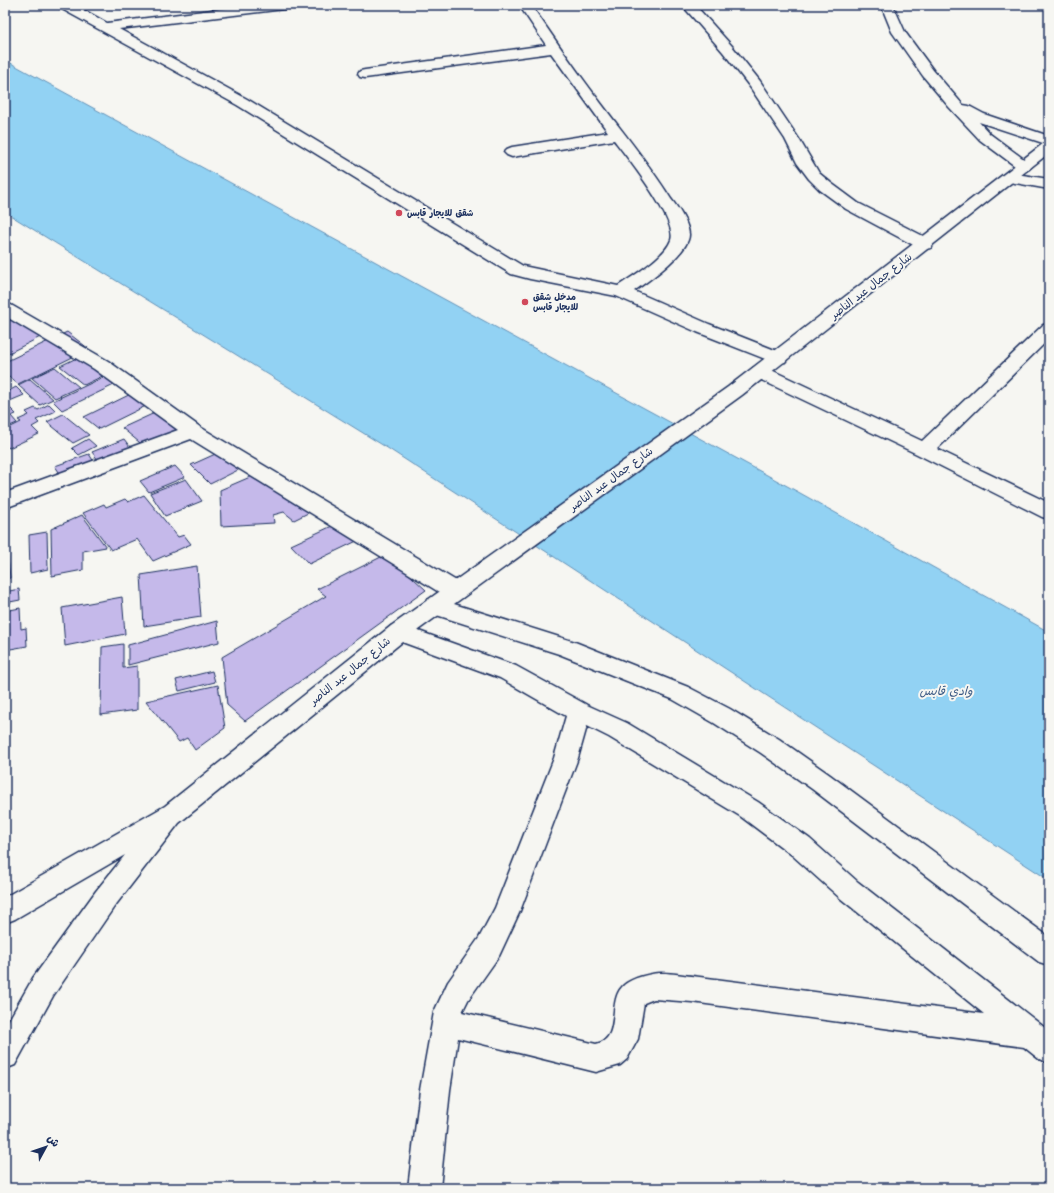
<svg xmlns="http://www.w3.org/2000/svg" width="1054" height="1193" viewBox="0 0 1054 1193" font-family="'Comic Neue','Playpen Sans Arabic',sans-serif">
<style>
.water{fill:#92d2f3;stroke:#6291b7}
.building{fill:#c5b9ea;stroke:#1b2f5e}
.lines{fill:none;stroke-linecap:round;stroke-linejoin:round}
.street-casing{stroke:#1b2f5e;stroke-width:3}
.secondary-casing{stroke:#1b2f5e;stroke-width:3}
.street{fill:#f6f6f2;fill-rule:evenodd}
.secondary{fill:#f6f6f2;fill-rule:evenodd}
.poi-dot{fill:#d1495b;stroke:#f6f6f2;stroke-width:1.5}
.labels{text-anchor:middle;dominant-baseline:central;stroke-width:4;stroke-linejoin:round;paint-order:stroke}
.far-poi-label{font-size:9px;font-weight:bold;fill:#1b2f5e;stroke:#f6f6f2;text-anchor:start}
.street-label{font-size:11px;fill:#1b2f5e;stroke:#f6f6f2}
.water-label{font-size:12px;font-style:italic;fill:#395883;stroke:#f6f6f2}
</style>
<rect width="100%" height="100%" fill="#f6f6f2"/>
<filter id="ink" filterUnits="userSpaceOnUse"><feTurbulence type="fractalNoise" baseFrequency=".025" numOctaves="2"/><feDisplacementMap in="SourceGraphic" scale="8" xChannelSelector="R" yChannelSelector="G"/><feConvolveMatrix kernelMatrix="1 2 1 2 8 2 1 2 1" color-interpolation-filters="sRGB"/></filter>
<g filter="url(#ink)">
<!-- water -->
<polygon class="water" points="5,60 800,493 1049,632 1049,880 389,449 5,212"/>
<!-- building -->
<g class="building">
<polygon points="26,313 52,331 5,355 5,323"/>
<polygon points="67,332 89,349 18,384 5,374 5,362"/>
<polygon points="87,353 111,372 84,385 60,366"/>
<polygon points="55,367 79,387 55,398 32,378"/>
<polygon points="106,376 116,384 62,410 53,401"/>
<polygon points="30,379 53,399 40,405 18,385"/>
<polygon points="16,387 24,395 5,403 5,393"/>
<polygon points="145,387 160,399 99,429 84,417"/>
<polygon points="6,404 16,414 11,416 17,423 5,428 5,405"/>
<polygon points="49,404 56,411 36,420 39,423 32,427 39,434 9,448 5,445 5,430 21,422 18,420 29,415 26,412 35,408 38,410"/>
<polygon points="161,410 188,431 145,447 122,428"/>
<polygon points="63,414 89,435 73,443 47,422"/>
<polygon points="88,439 96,446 79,455 72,448"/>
<polygon points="124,439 133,451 101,464 92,452"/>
<polygon points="222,451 240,469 210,484 191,465"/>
<polygon points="89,454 96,465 63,478 55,466"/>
<polygon points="175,466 185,477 149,492 140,481"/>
<polygon points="264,471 310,512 294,520 284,512 273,515 274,523 221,526 220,490"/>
<polygon points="186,479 202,501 165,516 150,493"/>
<polygon points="144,495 178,537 184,535 191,544 153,561 137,539 111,550 83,513 104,504 106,507 125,499 128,502"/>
<polygon points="82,515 106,547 83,551 83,570 52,576 51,529"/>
<polygon points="345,520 363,538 309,564 291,545"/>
<polygon points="47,532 48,569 30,573 29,535"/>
<polygon points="5,536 6,536 10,578 5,579"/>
<polygon points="387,554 426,590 245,721 227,705 222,657 326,596 317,589"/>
<polygon points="197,566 201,617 144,626 141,575"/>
<polygon points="19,589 20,600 5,603 5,592"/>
<polygon points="122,597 125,634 65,646 62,608"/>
<polygon points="20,608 21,629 26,628 27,646 5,650 5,611"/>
<polygon points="217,621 219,642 128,665 128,645"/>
<polygon points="123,644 123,668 137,666 137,710 101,715 102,647"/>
<polygon points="212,671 215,682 179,691 176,680"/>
<polygon points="218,685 225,728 195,750 187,738 179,742 146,701"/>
</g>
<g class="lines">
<defs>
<g id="street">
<path d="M59,5h16l32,18 145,-18h38l-1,3 -5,1 -165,20 128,70 276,167 95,20c15,-10 47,-29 53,-46 7,-19 -44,-83 -57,-100l-102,17 -5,-2 -3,-3 3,-3 5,-2 96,-15 -57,-79 -186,25 -5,-1 -2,-3 2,-3 5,-1 181,-25 -27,-40h12c21,30 41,60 63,89 26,35 54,68 77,105 7,9 17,23 18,35 1,18 -41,47 -55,57l75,33 76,30 3,4 -3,4 -6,1 -6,-1 -76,-30 -81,-36 -86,-17 -19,-5 -274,-169 -177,-97z"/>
<polygon points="682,5 695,5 732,46 760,81 799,139 819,173 831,183 858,203 931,240 933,244 931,248 925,249 919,248 846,209 820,190 809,179 797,163 785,139 750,87 723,52"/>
<polygon points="881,5 893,5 905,32 933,70 963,105 969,106 984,114 1049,136 1049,145 979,122 990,134 1029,163 1032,166 1029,169 1024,171 1019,169 980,140 949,107 923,76 892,32"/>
<polygon points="1009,173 1049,179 1049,189 1004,181 1001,178 1004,175"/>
<polygon points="5,304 11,305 108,361 200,427 463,585 466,591 463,597 455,599 447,597 191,439 5,508 5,493 178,430 94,369 5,316"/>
<polygon points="1049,324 1049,339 937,449 1049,503 1049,519 1042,517 917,454 753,376 751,372 753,368 760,366 767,368 922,441 1043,325"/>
<polygon points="435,598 575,642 688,687 730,709 779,739 830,775 1049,937 1049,965 1039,962 812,789 761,753 714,723 672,699 559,654 427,612 424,606 427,600"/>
<path d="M399,624l117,42 71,39 40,18 131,79 52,37 48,43 191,149v32l-10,-4 -15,-12 -332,-45 -38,-3 -10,4 -6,36 -11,20 -7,6 -24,7 -138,-34 -8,52 -10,98h-32l12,-98 14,-78 14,-30 31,-44 16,-30 59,-150 12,-42 -66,-38 -109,-40 -3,-6 3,-6zM587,726l22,11 131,79 52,39 48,43 144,116 -292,-38c-12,-1 -28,-5 -40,-2 -10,2 -23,5 -30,13 -15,16 0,52 -26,57l-134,-32 6,-12 31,-44 21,-45 58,-153z"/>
</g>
<polygon id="secondary" points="1049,142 1049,153 742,395 407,638 179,823 114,907 53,996 15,1065 5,1069 5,1027 33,978 96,891 125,855 15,919 5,923 5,897 165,806 391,626 728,387 1044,143"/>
</defs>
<!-- street casing -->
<use href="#street" class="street-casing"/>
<!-- secondary casing -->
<use href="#secondary" class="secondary-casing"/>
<!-- street -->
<use href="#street" class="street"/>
<!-- secondary -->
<use href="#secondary" class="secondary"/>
</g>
</g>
<!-- markers -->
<g class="poi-dot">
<circle cx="399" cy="213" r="4"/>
<circle cx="525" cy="302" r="4"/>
</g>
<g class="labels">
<!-- far-poi labels -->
<g class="far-poi-label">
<text x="407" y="213">شقق للايجار قابس</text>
<text x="533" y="297">مدخل شقق<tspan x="533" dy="10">للايجار قابس</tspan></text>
</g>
<!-- street labels -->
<g class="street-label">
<text transform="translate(871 286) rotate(-38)">شارع جمال عبد الناصر</text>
<text transform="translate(611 479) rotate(-36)">شارع جمال عبد الناصر</text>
<text transform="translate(350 671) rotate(-39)">شارع جمال عبد الناصر</text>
</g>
<!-- water labels -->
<g class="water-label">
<text x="946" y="691">وادي قابس</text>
</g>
</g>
<!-- margin -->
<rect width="1054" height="1193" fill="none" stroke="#f6f6f2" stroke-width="20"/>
<rect x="10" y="10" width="1034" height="1173" fill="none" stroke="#1b2f5e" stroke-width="1.5" filter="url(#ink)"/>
<!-- north arrow -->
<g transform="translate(46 1147) rotate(50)" stroke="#f6f6f2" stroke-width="3" paint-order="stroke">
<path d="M0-3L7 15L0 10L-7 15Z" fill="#1b2f5e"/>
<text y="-6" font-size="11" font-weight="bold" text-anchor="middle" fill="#1b2f5e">ش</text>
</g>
</svg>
